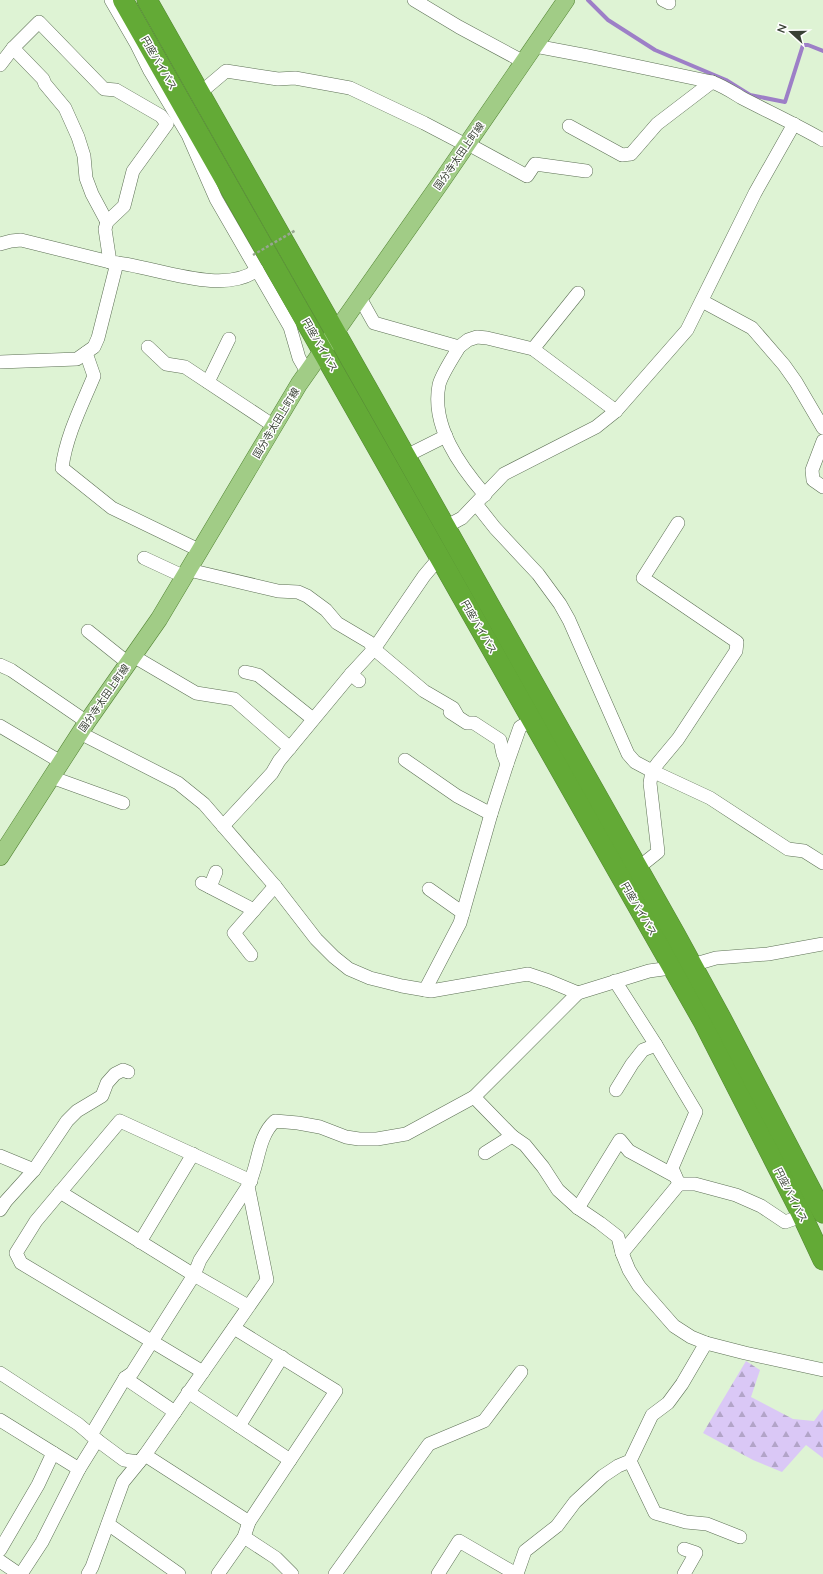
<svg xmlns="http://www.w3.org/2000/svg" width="823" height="1574" viewBox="0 0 823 1574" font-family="Mulish,'Noto Sans JP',sans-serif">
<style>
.forest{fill:url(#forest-firs)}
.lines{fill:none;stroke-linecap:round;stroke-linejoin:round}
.stream{stroke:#9d7fc7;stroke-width:4}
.minor-casing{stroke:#5d7055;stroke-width:14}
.major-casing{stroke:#548535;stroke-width:18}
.highway-casing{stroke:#548535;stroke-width:21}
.minor{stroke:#fff;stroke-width:13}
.major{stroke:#a1cc86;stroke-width:17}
.highway{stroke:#63aa36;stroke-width:20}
.path-bridge{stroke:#97a690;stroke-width:2.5;stroke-dasharray:3 2;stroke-linecap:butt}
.labels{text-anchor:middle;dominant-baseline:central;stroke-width:3;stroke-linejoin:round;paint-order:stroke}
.street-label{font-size:10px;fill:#384034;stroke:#fff}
</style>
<defs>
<pattern id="forest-firs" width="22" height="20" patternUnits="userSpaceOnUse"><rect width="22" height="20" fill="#dac8f6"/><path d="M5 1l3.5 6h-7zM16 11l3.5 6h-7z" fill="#b2a4c8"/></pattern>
</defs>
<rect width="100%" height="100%" fill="#def3d4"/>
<!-- forest -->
<polygon class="forest" points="746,1361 760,1370 751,1397 793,1419 814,1421 823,1409 823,1458 806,1445 782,1472 753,1460 703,1433"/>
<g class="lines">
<!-- stream -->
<polyline class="stream" points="588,0 608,20 655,50 726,80 750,95 785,102 803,45 808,45 823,51"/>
<defs>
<g id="minor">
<polyline points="111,0 137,45 150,71 188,135 216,199 257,270"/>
<polyline points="414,0 459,27 524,62"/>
<polyline points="663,0 669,3"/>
<path d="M535,46l53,10 124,26c11,4 20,10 30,16 27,14 55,27 81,42"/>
<polyline points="13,48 43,79 45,84 65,108 78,137 84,156 86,178 92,194 107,222"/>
<path d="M0,65l13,-17 26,-26 65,67 12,1 45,26 6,8 -34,47 -9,35 -17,16 -2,7 5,33c42,3 112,35 147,8l33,57 9,31 8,14"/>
<polyline points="200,93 226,71 278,79 295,78 350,88 424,123 466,145"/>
<polyline points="569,126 622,155 631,154 657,124 712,82"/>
<polyline points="468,144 527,176 535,164 586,171"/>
<polyline points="0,244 11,241 21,240 110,262"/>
<polyline points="360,298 374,323 459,347 468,340 477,337 487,338 533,349 616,411"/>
<polyline points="702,301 752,328 784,365 796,382 823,428"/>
<polyline points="148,347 166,364 185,367 274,426"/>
<path d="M459,347c-5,9 -18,28 -20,38 -8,41 21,81 46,110"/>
<polyline points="533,349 578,293"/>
<path d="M86,353l8,23c-12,29 -28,60 -32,92l50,40 89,43"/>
<polyline points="0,362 77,359 94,347 98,338 117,263"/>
<polyline points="208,382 229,339"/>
<polyline points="823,441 812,470 813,480 823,487"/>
<polyline points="406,456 446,436"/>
<polyline points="476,504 495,528 538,574 560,604 569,620 628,754 635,762 652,771 710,798 788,849 804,851 823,863"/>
<polyline points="445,527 462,518 504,474 596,427 616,411 687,330 755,193 794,124"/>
<polyline points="144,558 185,577"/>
<polyline points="189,570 278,591 298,592 307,596 326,610 337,623 369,642 374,649 424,691 453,708 457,715"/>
<polyline points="88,631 128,663"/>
<polyline points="133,656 196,693 234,699 290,748"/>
<polyline points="0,665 11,670 87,722"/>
<polyline points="245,672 258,675 313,719"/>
<polyline points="351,674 374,649 424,576 440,557"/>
<polyline points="0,726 61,762"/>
<polyline points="80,733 178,783 204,804 275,886 316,939 334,957 349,969 370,978 402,986 431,991 528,974 549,981 578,993"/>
<polyline points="405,760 457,796 491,814"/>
<polyline points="507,764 520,727 532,720"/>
<polyline points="51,777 123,803"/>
<polyline points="223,826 272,773 279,761 351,674 359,681"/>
<polyline points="638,868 658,852 650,783 652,771 658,763 678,739 736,651 737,642 643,578 678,523"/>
<polyline points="202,883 254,910"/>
<polyline points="210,887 216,872"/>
<polyline points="429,889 463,913"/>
<polyline points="251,955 234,933 275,886"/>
<polyline points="615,981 656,1045 696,1112 672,1168 679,1184 622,1253"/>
<polyline points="425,990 460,923 491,814 507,764 503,754 500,740 474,723 467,723 450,712"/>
<polyline points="616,1090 632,1064 643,1050 656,1045"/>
<polyline points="474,1097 512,1136 525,1145 543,1167 558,1190 578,1208 600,1223 618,1237 622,1253 629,1270 639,1286 674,1326 691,1337 706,1343 745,1353 823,1370"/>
<polyline points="485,1153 512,1136"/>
<polyline points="0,1156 34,1170"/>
<polyline points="679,1184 695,1184 736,1195 761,1206 785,1222 802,1216"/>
<polyline points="60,1192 194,1275 248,1306"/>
<polyline points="578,1208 620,1140 629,1151 675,1176"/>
<polyline points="0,1210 6,1201 34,1170 67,1121 77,1111 102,1096 107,1083 115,1074 123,1070 128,1072"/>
<polyline points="140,1242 193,1154"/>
<polyline points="203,1372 21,1263 16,1253 36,1221 120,1121 251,1181"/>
<polyline points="0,1373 78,1424 97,1440 124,1460 139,1462"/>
<polyline points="125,1378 175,1412"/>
<polyline points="188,1392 290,1460"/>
<polyline points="0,1420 79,1469"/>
<polyline points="239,1426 282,1357"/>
<polyline points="91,1435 125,1378 132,1373 194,1275 200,1260 248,1186"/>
<polyline points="145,1455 249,1522"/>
<polyline points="630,1461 655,1513 686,1522 707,1524 740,1537"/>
<polyline points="108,1524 179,1574"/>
<polyline points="244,1537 276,1558 292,1574"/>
<polyline points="684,1549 696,1553 684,1574"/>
<polyline points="0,1550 38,1485 53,1453"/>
<polyline points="0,1561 19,1574"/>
<polyline points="21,1574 42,1542 79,1469 97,1440"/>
<path d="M88,1574l4,-7 31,-85 22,-27 122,-175 -19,-94c11,-20 9,-49 27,-65l23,2 22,4 26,10 13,2h18l29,-5 68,-37 104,-104 71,-22 43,-6 24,-7 52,-4 55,-10"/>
<polyline points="218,1574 244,1537 249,1522 336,1391 234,1328"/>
<polyline points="335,1574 429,1444 484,1421 521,1372"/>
<polyline points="438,1574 459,1541 516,1574"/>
<polyline points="517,1574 525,1551 557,1526 575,1502 603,1476 618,1466 630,1461 652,1415 668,1403 682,1384 706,1343"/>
</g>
<polyline id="major" points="0,857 87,722 159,619 299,384 441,182 566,0"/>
<g id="highway">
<polyline points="123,0 703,1021 801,1213 823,1260"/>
<polyline points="147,0 367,388 675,934 721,1018 823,1213"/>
</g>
</defs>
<!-- minor casing -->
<use href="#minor" class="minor-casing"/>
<!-- major casing -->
<use href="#major" class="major-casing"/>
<!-- highway casing -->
<use href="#highway" class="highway-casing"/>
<!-- minor -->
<use href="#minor" class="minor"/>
<!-- major -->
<use href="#major" class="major"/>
<!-- highway -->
<use href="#highway" class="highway"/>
<!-- path-bridge -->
<polyline class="path-bridge" points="253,255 296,230"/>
</g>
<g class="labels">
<!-- street labels -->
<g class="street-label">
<text transform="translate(159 63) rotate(60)">円座バイパス</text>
<text transform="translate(459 156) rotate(-55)">国分寺太田上町線</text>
<text transform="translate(320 345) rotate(60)">円座バイパス</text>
<text transform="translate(276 423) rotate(-59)">国分寺太田上町線</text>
<text transform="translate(479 627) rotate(60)">円座バイパス</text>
<text transform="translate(104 698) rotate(-55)">国分寺太田上町線</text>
<text transform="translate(639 909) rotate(60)">円座バイパス</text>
<text transform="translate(791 1195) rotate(63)">円座バイパス</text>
</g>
</g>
<!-- north arrow -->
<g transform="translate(791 32) rotate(291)" stroke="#ffffff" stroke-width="3" paint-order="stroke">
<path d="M0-3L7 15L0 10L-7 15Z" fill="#384034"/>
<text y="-6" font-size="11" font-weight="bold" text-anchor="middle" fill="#384034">N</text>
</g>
</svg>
